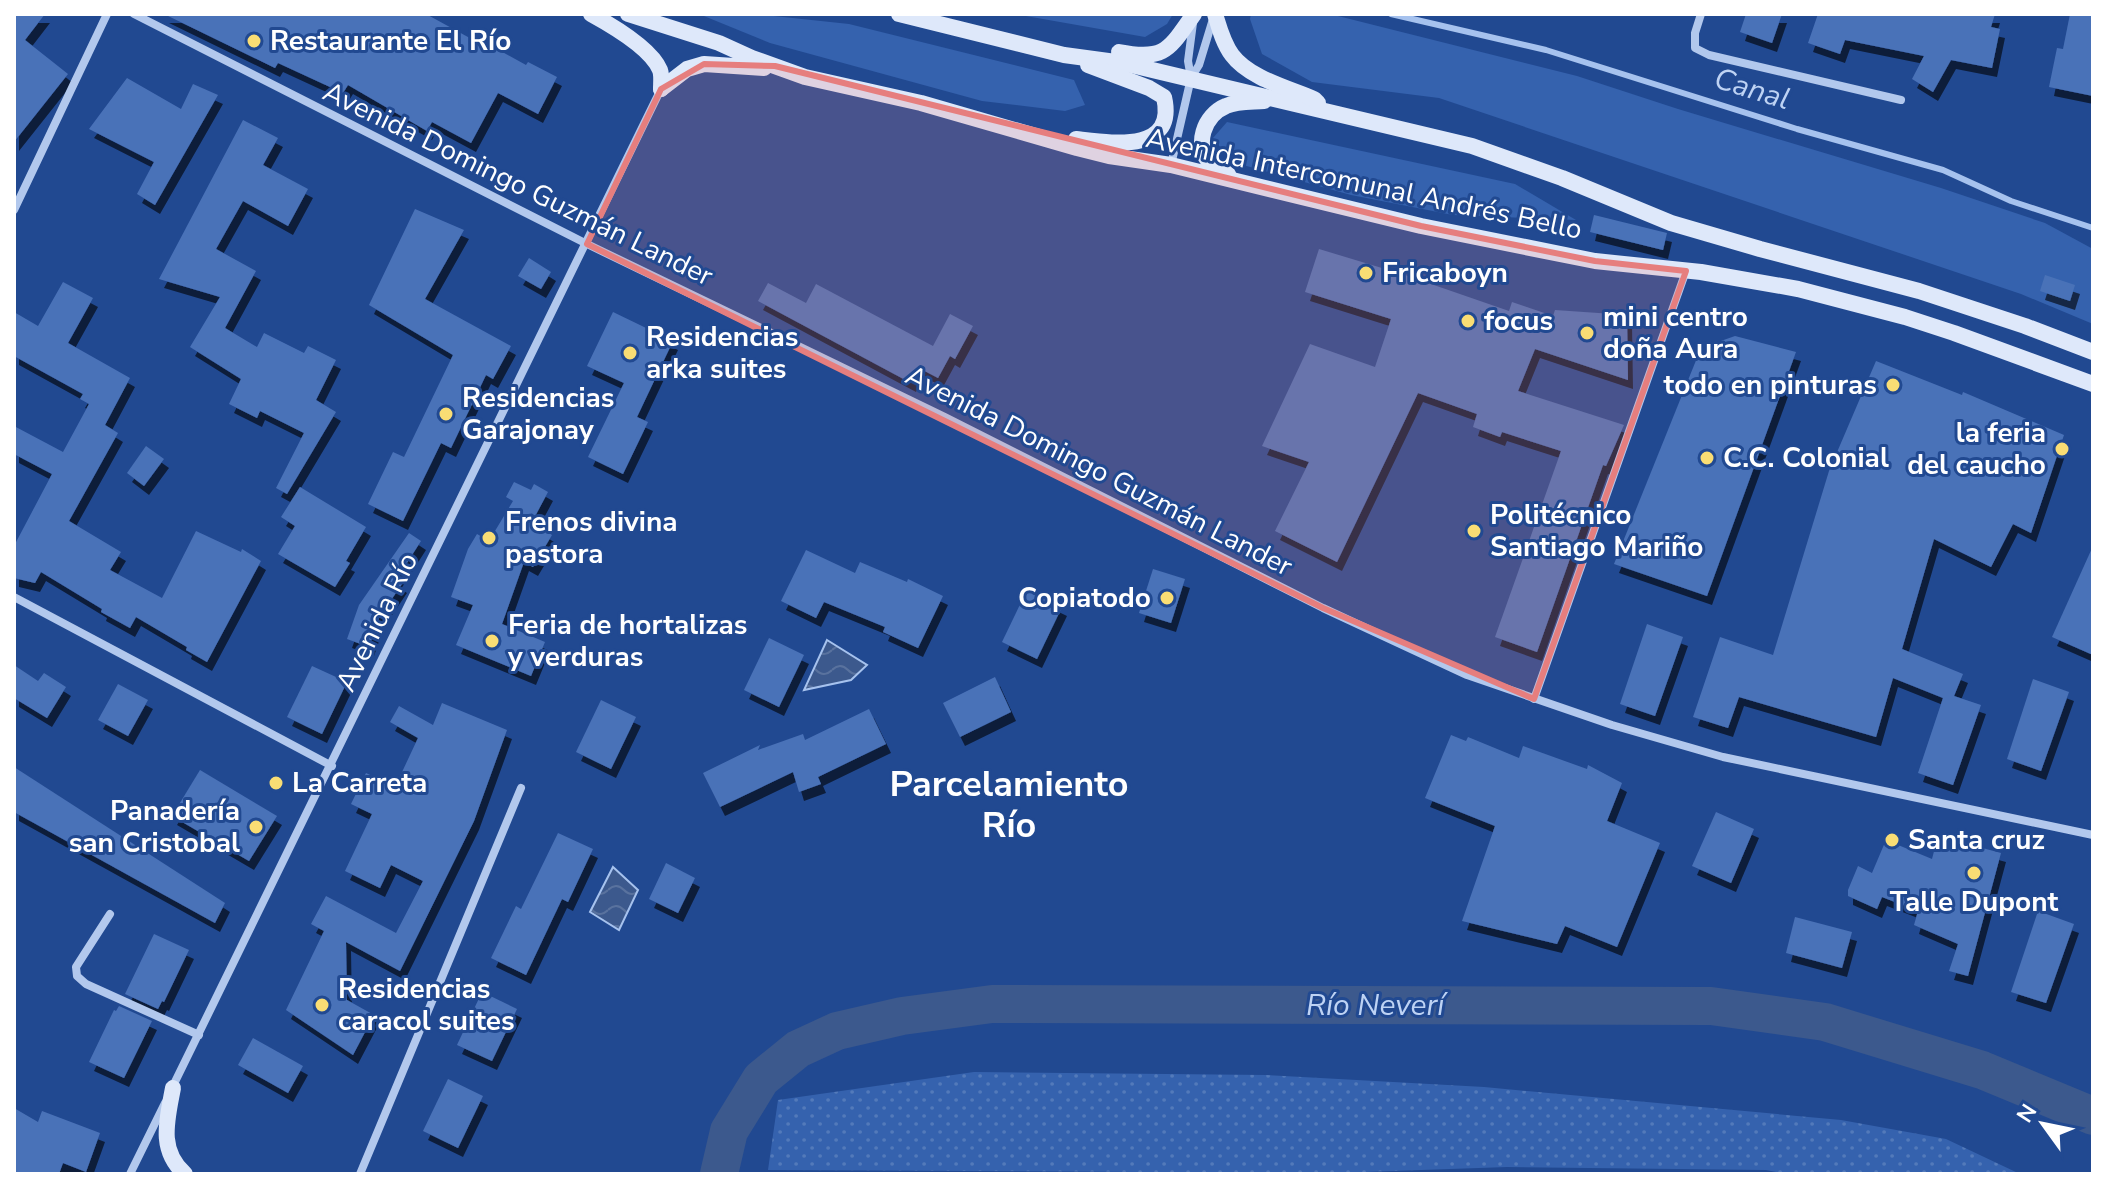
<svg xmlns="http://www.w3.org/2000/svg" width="2107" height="1188" viewBox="0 0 2107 1188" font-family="'Nunito Sans',sans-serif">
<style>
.grass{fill:url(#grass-dots)}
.park{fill:#3562ae}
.water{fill:url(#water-waves);stroke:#a6c2ee;stroke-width:2}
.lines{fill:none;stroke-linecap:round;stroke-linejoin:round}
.stream{stroke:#a6c2ee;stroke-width:6}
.river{stroke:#3c598d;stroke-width:38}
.building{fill:#4a72b8;filter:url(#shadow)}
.street{stroke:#b2c8ed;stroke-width:8}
.secondary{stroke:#dee8fa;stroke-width:16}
.marked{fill:#e67e7e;fill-opacity:0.2;stroke:#e67e7e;stroke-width:6;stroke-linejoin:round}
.poi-dot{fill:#f9dd74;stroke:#214991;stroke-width:3}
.labels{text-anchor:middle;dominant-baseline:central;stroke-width:6;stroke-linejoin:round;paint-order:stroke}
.poi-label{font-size:28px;font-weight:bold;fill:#fff;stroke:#214991;text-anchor:start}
.street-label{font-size:28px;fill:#fff;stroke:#214991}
.water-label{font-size:30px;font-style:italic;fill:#bed3f4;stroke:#214991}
.district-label{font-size:36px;font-weight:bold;fill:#fff;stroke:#214991}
</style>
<defs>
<pattern id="grass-dots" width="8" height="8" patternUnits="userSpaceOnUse" patternTransform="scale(2)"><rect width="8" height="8" fill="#3562ae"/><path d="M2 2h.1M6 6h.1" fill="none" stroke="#537aba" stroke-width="1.8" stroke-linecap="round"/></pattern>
<pattern id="water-waves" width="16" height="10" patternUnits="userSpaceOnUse" patternTransform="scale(2)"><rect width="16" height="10" fill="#3c598d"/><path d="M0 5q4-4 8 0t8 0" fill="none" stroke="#59729e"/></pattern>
<filter id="shadow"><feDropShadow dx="5" dy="9" stdDeviation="0" flood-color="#0009"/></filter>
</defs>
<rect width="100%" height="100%" fill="#214991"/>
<!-- grass -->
<polygon class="grass" points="974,1072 1266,1075 1484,1087 1841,1120 1946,1139 2020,1174 1786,1174 1766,1170 1507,1167 1335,1173 768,1170 778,1100"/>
<!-- park -->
<g class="park">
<polygon points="699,14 754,14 849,24 1074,80 1085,105 1065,111 982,101 770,43"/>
<polygon points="1014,14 1173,14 1167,24 1145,37"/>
<polygon points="1251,14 1330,14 1577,76 1678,109 1941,188 2045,223 2093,249 2093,324 2021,294 1439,98 1312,82 1262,54 1250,19"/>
<polygon points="1227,122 1515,184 1576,220 1453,215 1351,195 1232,162 1213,138"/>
</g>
<!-- water -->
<g class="water">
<polygon points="827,640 867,665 851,680 804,690"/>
<polygon points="613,867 638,890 619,930 590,912"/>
</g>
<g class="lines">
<!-- stream -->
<polyline class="stream" points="1391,14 1546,50 1797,129 1943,170 2011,201 2093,228"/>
<!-- river -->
<polyline class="river" points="719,1174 729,1131 761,1079 798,1049 837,1031 902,1016 992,1004 1711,1006 1825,1022 1982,1070 2093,1116"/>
</g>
<!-- building -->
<g class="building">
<polygon points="14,14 45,14 25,40 68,74 14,142"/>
<polygon points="164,14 426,14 477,42 479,39 526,65 528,62 557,77 538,114 498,93 471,143 432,122 427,131 348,85 343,93 278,63 275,68"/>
<polygon points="1746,14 1782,14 1772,43 1740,32"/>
<polygon points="1818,14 1995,14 1991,27 2000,29 1992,68 1951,60 1933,92 1912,79 1924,56 1845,40 1840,54 1808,43"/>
<polygon points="2070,14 2093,14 2093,96 2049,87 2057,48 2063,49"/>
<polygon points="127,78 181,109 193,84 218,95 155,205 137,194 154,162 89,129"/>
<polygon points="243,120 278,138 263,165 308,189 288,226 243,201 216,249 256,271 225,328 257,347 264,333 304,353 308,346 336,360 316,400 336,412 287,494 276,488 304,433 260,411 257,418 229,404 241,379 190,347 220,297 159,279"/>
<polygon points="415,209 464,230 425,299 511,346 493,379 486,375 451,448 441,443 403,521 368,504 393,452 404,457 453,355 369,305"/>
<polygon points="1594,215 1667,233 1663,250 1590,232"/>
<polygon points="1319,249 1405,275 1509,311 1512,302 1553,316 1555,310 1627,315 1628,380 1535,349 1518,391 1624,425 1606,466 1603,465 1537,652 1495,637 1561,451 1502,432 1500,437 1473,427 1477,414 1418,393 1337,562 1275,531 1309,462 1262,446 1310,344 1375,367 1391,319 1305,292"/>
<polygon points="529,258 551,272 541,289 518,276"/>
<polygon points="2045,275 2075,285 2070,301 2040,291"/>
<polygon points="63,282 93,298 68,343 130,378 105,425 118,433 69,521 121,552 110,570 162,598 196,531 241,552 242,549 261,561 207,662 186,650 187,647 136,617 130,628 101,612 102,609 41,572 35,583 14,578 14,546 52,474 14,454 14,426 63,452 89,404 80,399 83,394 14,356 14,312 38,326"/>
<polygon points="768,283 806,303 816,284 933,346 950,314 973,326 955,359 950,356 938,378 919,368 911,383 758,301"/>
<polygon points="613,312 673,341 637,417 648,422 623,474 588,457 624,383 587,366"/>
<polygon points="1735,336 1796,352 1707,596 1614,564 1701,348"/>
<polygon points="1876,361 1962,395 1963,392 2064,435 2031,533 2013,524 1991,567 1934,539 1902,649 1963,674 1954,696 1981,705 1953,785 1918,773 1943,698 1893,678 1876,737 1739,697 1728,728 1693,717 1720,637 1773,655 1829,471"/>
<polygon points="146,446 164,459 144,486 127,473"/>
<polygon points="514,482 531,490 534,484 548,492 532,522 552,535 533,567 524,562 502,624 545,642 531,676 456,645 473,605 451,597 468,549 477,534 489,541 513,501 506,497"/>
<polygon points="300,487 366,527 346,561 350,563 335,587 278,554 295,526 281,517"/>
<polygon points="409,533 421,541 396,580 402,584 379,618 369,647 347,639 359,605"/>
<polygon points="2093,546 2093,655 2052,637"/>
<polygon points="806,550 855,573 860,562 907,582 908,579 943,596 918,648 883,632 885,627 824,602 816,618 781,601"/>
<polygon points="1153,569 1185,579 1171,623 1139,613"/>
<polygon points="1027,590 1062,607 1037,659 1002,642"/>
<polygon points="1647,624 1683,637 1655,716 1620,704"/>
<polygon points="769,638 804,655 779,707 744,690"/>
<polygon points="14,665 38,681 44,673 66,687 47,718 14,698"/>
<polygon points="312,666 347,682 322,734 287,717"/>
<polygon points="995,677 1011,712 960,737 943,703"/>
<polygon points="2033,679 2069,692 2041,771 2007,759"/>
<polygon points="118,684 148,700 128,736 98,720"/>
<polygon points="601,700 636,717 611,769 576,752"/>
<polygon points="442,703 507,730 474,821 400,971 346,942 347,1000 374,1015 353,1055 286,1010 324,931 311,924 326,896 396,933 423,881 391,865 380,888 345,871 372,814 351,804 366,773 395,787 418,738 390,722 399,706 433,725"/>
<polygon points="869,709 886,744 818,777 821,784 799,792 793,772 720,807 703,773 760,745 758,750 803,734 805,740"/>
<polygon points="1451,735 1466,741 1468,737 1519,758 1523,746 1587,769 1588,765 1622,783 1607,821 1660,843 1617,947 1565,926 1557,944 1462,921 1495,826 1425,798"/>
<polygon points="14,767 225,903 215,923 14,812"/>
<polygon points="200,770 277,816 249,861 172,816"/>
<polygon points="1716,812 1754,829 1731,883 1692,866"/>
<polygon points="558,833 593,849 568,902 562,899 526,975 491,958 516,906 521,909"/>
<polygon points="1938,836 2001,853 1968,976 1949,971 1958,944 1914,925 1918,911 1882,897 1877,909 1848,896 1848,890 1858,866 1872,873 1886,840 1932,859"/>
<polygon points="666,863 695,878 678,913 649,899"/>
<polygon points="2038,911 2074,924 2046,1003 2011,992"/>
<polygon points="1795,917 1852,932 1842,968 1786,953"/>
<polygon points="154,934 189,950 164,1002 162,1001 158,1009 125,994"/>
<polygon points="482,992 517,1009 492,1061 457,1045"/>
<polygon points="119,1006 152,1021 124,1078 89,1062 114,1010 116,1011"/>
<polygon points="253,1038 303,1066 288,1093 238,1065"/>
<polygon points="448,1079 483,1096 458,1148 423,1131"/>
<polygon points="14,1108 38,1122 42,1111 100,1133 86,1172 63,1163 59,1174 14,1174"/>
</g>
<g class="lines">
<!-- street -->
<g class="street">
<polyline points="134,14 587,244 945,417 1323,608 1467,675 1612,725 1723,757 2093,835"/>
<polyline points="1701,14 1695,33 1695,48 1709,55 1901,100"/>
<polyline points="1191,78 1188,61 1193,23"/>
<polyline points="1171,165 1191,78 1199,65 1213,19"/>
<polyline points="14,210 107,14"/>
<polyline points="14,597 332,766"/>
<polyline points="1534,699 1686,271"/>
<polyline points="110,914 76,967 77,976 86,984 199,1035"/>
<polyline points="171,1090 661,89"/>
<polyline points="130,1174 165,1103"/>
<polyline points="360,1174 521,788"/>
</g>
<!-- secondary -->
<g class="secondary">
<path d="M591,14c20,11 60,34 69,56 2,5 1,13 1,19"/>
<polyline points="628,14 719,43 752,58 805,77 921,103 1077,148 1109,156 1171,165 1421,226 1595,261 1701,272 1798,289 1905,317 1954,333 2093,384"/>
<polyline points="899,14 1064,55 1123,63 1472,146 1562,178 1671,223 1760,249 1919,291 2025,326 2093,352"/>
<path d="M1215,14c4,13 8,29 17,41 17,23 56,33 82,44l4,4"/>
<path d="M1119,52c47,9 50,-3 75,-38"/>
<polyline points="661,89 687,69 704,64 764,68"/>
<path d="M1076,139c35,4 101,15 88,-42l-15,-9 -61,-23"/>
<path d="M1228,174c-5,-3 -13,-6 -17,-10 -18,-18 -7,-49 15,-58 11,-5 26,-4 38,-5"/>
<path d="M173,1088c-6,32 -15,62 12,86"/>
</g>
</g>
<!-- marked area -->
<path class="marked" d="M704,64l71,2 646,160 174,35 91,10 -152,428 -211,-91 -736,-364 74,-155z"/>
<!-- markers -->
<g class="poi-dot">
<circle cx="254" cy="41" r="8"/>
<circle cx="1366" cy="273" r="8"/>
<circle cx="1468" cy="321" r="8"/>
<circle cx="1587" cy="333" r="8"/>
<circle cx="630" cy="353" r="8"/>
<circle cx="1893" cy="385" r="8"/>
<circle cx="446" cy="414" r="8"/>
<circle cx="2062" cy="449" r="8"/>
<circle cx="1707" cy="458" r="8"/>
<circle cx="1474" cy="531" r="8"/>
<circle cx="489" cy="538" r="8"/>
<circle cx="1167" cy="598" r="8"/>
<circle cx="492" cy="641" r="8"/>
<circle cx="276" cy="783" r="8"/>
<circle cx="256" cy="827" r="8"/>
<circle cx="1892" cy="840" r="8"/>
<circle cx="1974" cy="873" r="8"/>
<circle cx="322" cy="1005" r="8"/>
</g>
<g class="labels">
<!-- poi labels -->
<g class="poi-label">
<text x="270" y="41">Restaurante El Río</text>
<text x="1382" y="273">Fricaboyn</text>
<text x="1603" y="317">mini centro<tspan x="1603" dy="32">doña Aura</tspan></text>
<text x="1484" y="321">focus</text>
<text x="646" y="337">Residencias<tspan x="646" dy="32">arka suites</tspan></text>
<text x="1877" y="385" text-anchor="end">todo en pinturas</text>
<text x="462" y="398">Residencias<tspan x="462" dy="32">Garajonay</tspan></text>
<text x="2046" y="433" text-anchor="end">la feria<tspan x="2046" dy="32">del caucho</tspan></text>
<text x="1723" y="458">C.C. Colonial</text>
<text x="1490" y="515">Politécnico<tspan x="1490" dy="32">Santiago Mariño</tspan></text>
<text x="505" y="522">Frenos divina<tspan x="505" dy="32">pastora</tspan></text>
<text x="1151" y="598" text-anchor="end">Copiatodo</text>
<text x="508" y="625">Feria de hortalizas<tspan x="508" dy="32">y verduras</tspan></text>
<text x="292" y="783">La Carreta</text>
<text x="240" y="811" text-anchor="end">Panadería<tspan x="240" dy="32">san Cristobal</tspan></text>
<text x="1908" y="840">Santa cruz</text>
<text x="1974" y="902" text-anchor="middle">Talle Dupont</text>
<text x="338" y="989">Residencias<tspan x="338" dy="32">caracol suites</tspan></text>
</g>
<!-- street labels -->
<g class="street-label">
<text transform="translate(518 184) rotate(26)">Avenida Domingo Guzmán Lander</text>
<text transform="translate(1364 184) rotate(12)">Avenida Intercomunal Andrés Bello</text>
<text transform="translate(1099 471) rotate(27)">Avenida Domingo Guzmán Lander</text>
<text transform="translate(377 622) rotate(-64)">Avenida Río</text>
</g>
<!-- water labels -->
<g class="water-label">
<text transform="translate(1752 89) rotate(17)">Canal</text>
<text x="1375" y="1005">Río Neverí</text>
</g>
<!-- district labels -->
<g class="district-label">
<text x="1009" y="784">Parcelamiento<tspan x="1009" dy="41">Río</tspan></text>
</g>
</g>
<!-- border -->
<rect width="2107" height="1188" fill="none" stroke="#ffffff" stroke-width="32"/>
<!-- north arrow -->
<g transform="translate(2043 1124) rotate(303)" stroke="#214991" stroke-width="6" paint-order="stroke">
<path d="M0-6L14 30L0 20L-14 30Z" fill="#ffffff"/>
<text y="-12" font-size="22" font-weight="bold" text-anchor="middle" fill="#ffffff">N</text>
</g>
</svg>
